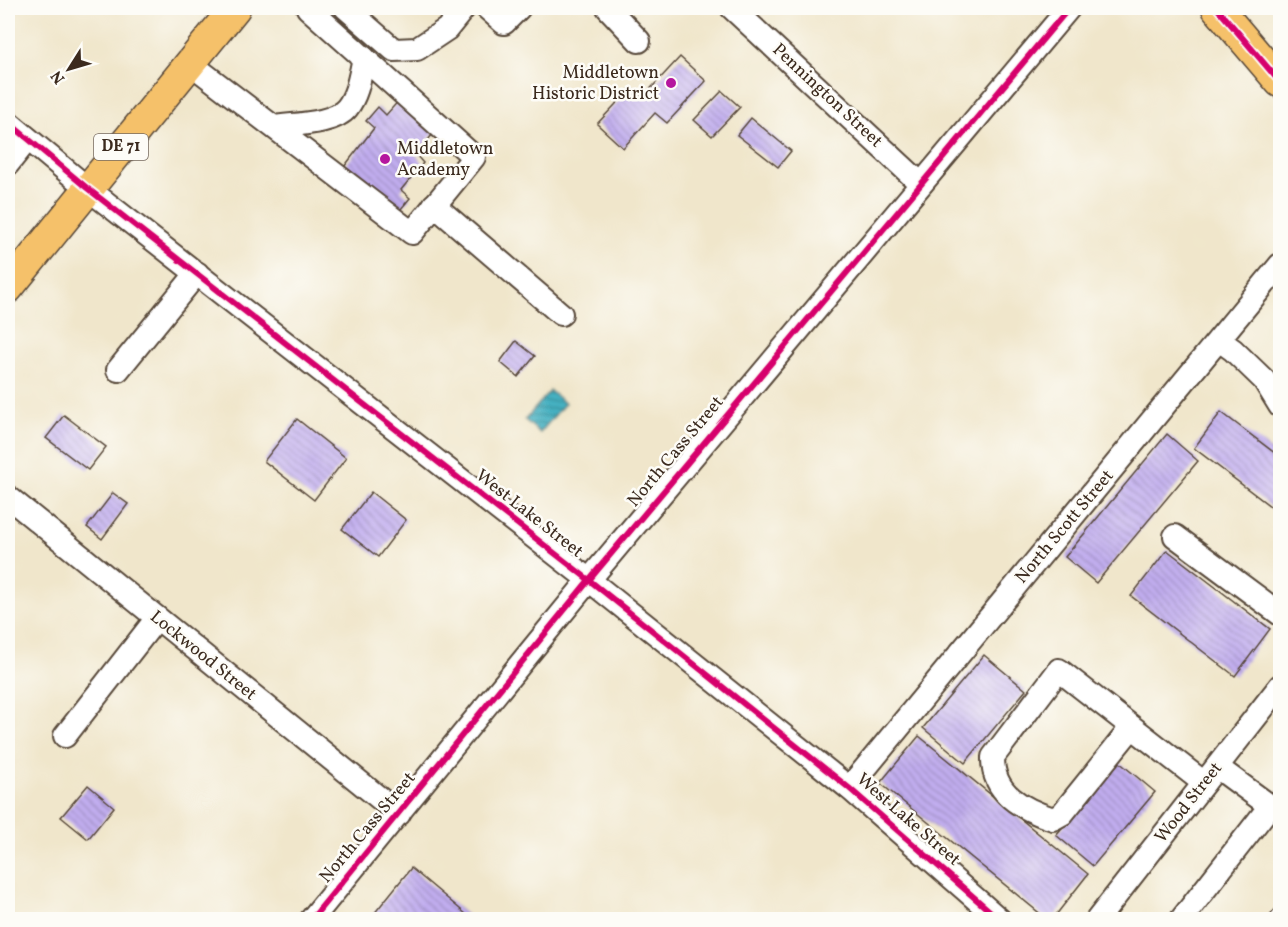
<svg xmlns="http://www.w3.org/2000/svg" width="1288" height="927" viewBox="0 0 1288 927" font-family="Vollkorn,serif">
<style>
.water{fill:url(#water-rules);stroke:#406d70;stroke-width:1.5}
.building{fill:url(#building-back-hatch)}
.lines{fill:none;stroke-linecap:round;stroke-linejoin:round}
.minor-casing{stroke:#564638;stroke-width:26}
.major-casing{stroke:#564638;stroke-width:33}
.minor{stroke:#fff;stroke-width:22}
.major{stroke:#f5c16b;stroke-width:30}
.rail-casing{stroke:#3b2a1e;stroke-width:7}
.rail{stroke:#fdfcf7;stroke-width:4.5;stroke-dasharray:14;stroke-linecap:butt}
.cycleway-casing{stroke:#fdfcf7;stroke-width:10}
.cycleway{stroke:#d6006c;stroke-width:6}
.poi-dot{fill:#b5179e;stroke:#fdfcf7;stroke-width:2}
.labels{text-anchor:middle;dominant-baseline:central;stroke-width:5;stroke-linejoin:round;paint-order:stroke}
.shield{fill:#fdfcf7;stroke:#75695f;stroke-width:1.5}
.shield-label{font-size:16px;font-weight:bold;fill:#3b2a1e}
.poi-label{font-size:18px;fill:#3b2a1e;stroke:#fdfcf7;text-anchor:end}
.street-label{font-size:18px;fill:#3b2a1e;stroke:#fdfcf7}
</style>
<defs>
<pattern id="water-rules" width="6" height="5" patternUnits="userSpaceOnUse" patternTransform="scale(1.5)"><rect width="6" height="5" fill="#44b0c1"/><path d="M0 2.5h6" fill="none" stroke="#3a8f9c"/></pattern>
<pattern id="building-back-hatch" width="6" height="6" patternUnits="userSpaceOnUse" patternTransform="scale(1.5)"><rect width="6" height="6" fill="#c1adef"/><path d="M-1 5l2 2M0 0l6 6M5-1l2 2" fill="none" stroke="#9e8dc1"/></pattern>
</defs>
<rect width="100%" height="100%" fill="#fdfcf7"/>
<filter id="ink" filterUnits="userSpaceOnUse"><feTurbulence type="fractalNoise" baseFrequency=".0167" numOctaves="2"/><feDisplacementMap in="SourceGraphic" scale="12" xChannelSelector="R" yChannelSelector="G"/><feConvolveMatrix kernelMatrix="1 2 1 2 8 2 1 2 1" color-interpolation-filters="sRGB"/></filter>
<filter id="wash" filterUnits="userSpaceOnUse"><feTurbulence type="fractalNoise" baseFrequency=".008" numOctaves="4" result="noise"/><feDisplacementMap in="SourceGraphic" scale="24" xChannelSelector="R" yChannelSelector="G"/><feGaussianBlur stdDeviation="1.35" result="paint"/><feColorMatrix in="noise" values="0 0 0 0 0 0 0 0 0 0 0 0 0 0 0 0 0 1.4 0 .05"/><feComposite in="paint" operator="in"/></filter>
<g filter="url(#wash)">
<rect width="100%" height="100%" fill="#f0e6cb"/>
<!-- water -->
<polygon class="water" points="550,391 565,403 540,433 525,420"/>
<g id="blocks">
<!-- building -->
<g class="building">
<polygon points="680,57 706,81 667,123 655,113 623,148 597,124 631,88 642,98"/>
<polygon points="722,91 740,107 712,136 694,120"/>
<polygon points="401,98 436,130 416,155 423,163 401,190 410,198 396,215 344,167 374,128 366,121 378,107 386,115"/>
<polygon points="751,118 791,151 778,167 737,135"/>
<polygon points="516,341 535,356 518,377 500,362"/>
<polygon points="1221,412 1280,457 1280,508 1278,512 1194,448"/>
<polygon points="64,415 106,447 88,470 46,438"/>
<polygon points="297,419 346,458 314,500 264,461"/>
<polygon points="1167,434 1198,461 1096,583 1065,557"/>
<polygon points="371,492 406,520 378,557 342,529"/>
<polygon points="113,493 128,504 102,539 87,527"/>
<polygon points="1167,550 1270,629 1235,676 1131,596"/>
<polygon points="984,655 1026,690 965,763 923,728"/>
<polygon points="919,736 1088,874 1052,920 1048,920 880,783"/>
<polygon points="1118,761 1155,792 1093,866 1056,835"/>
<polygon points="88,785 114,807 88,839 61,817"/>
<polygon points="411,868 473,920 369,920"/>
</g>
</g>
</g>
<g filter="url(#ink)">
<use href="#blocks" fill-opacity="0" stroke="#564638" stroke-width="1.5"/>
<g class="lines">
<defs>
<g id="minor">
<polyline points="346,8 394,50 417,49 447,29 464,8"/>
<polyline points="487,8 504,23 519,8"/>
<polyline points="608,8 639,41"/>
<polyline points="732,8 921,184"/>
<polyline points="190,63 412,233 474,157 308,8"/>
<polyline points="8,122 87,188 589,580 849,788 1000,920"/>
<path d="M275,127c19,-3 59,-3 72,-19 11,-14 13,-33 17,-50"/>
<polyline points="8,164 28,139"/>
<polyline points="434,205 561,314"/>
<polyline points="1219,340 1233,350 1264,380 1280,406"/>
<polyline points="118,370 197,273"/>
<polyline points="8,497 399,814"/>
<polyline points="1175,536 1280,614"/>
<path d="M1132,727l-70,87 -9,5c-30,-10 -61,-25 -60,-62l66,-87 145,113"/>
<polyline points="65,736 157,618"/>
<polyline points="849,788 1280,265"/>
<polyline points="311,920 589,580 1069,8"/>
<polyline points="1097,920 1280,686"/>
<polyline points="1181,920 1270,806 1217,767"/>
</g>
<g id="major">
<polyline points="1217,8 1280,82"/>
<polyline points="8,288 235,8"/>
</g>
</defs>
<!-- minor casing -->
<use href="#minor" class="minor-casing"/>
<!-- major casing -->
<use href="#major" class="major-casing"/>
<!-- minor -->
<use href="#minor" class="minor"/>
<!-- major -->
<use href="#major" class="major"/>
<defs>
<polyline id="rail" points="1270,920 1280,908"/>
</defs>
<!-- rail casing -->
<use href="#rail" class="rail-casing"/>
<!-- rail -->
<use href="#rail" class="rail"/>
<defs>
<g id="cycleway">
<polyline points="1217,8 1280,82"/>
<polyline points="8,122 87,188 589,580 849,788 1000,920"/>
<polyline points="311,920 589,580 1069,8"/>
</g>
</defs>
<!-- cycleway casing -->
<use href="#cycleway" class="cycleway-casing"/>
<!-- cycleway -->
<use href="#cycleway" class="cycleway"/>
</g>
</g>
<!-- markers -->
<g class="poi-dot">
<circle cx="671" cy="83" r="6"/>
<circle cx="385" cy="159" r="6"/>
</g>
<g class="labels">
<!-- shield labels -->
<rect class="shield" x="94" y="134" width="54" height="26" rx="4.5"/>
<g class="shield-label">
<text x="121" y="147">DE 71</text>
</g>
<!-- poi labels -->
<g class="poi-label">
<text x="659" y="73">Middletown<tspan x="659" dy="21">Historic District</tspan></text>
<text x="397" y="149" text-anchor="start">Middletown<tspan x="397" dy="21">Academy</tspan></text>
</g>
<!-- street labels -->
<g class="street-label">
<text transform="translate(827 96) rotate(43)">Pennington Street</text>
<text transform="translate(676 452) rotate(-50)">North Cass Street</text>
<text transform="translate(529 514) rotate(38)">West Lake Street</text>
<text transform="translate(1065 527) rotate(-50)">North Scott Street</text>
<text transform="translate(203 656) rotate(39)">Lockwood Street</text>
<text transform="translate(1189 803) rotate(-52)">Wood Street</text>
<text transform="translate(908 820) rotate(41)">West Lake Street</text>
<text transform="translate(368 828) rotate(-50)">North Cass Street</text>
</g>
</g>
<!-- margin -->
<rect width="1288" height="927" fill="none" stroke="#fdfcf7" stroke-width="30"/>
<!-- north arrow -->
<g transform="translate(69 69) rotate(233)" stroke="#fdfcf7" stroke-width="4.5" paint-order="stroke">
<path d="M0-4.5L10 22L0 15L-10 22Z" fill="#3b2a1e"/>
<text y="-9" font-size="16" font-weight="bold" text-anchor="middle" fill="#3b2a1e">N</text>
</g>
</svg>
